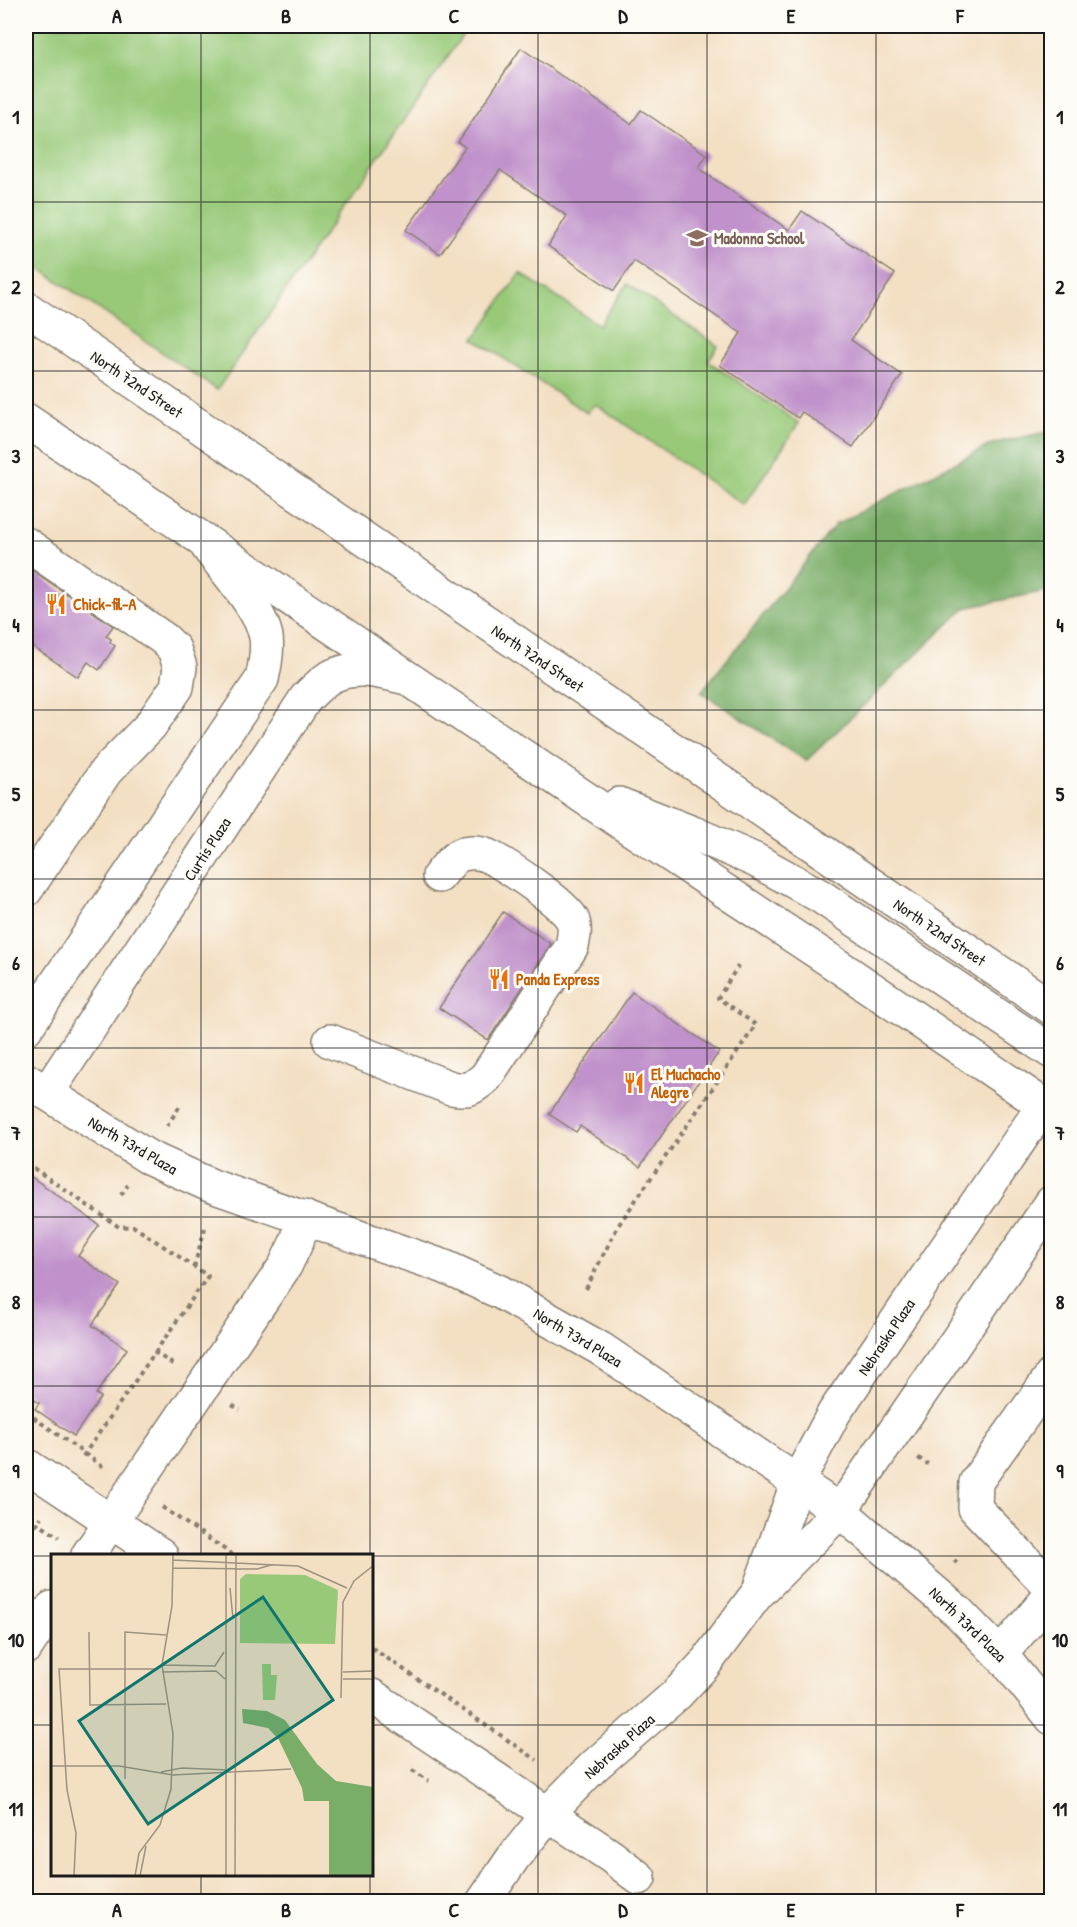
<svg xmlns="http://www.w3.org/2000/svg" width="1077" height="1927" viewBox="0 0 1077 1927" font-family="'Patrick Hand',sans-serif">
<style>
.green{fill:#97c978;stroke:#5a724a;stroke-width:1.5}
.forest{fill:#79ad68;stroke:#4a6442;stroke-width:1.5}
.building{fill:#c091ca}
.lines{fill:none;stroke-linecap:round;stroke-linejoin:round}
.minor-casing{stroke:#887e6f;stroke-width:36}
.major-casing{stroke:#887e6f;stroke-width:36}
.path{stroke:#887e6f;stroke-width:4;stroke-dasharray:4.5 4.5;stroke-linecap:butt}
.minor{stroke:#fff;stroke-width:33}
.major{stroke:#fff;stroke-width:33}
.grid{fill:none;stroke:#1c1c1c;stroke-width:1.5;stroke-opacity:0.55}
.labels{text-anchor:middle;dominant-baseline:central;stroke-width:6;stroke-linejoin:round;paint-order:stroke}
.education-label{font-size:16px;font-weight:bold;fill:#785e54;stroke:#fdfcf7;text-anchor:start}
.street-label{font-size:16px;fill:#1c1c1c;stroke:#fdfcf7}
.food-label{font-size:16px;font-weight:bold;fill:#c56008;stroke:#fdfcf7;text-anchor:start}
.inset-road{fill:none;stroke:#9d9180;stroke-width:1.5}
.view{fill:#0f766e;fill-opacity:0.15;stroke:#0f766e;stroke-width:3}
.inset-edge{fill:none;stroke:#1c1c1c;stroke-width:3}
.neatline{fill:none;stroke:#1c1c1c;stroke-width:2}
.grid-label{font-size:20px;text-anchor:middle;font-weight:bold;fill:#1c1c1c}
</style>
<rect width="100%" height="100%" fill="#fdfcf7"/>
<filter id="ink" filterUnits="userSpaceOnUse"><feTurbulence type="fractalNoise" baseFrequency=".0167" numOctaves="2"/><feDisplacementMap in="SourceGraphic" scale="12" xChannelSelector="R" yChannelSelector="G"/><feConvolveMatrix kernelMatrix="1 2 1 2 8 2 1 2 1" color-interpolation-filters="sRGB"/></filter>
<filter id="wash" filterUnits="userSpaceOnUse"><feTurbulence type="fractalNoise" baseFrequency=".008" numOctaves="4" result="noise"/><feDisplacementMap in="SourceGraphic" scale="24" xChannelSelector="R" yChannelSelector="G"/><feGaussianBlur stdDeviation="1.35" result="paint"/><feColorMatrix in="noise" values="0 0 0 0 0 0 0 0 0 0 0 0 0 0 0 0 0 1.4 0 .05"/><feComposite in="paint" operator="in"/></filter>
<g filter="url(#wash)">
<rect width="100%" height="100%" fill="#f3dfc2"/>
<!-- green -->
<g class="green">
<polygon points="26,26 469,26 217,390 26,259"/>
<polygon points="520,273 599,325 627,284 718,346 708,361 799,423 744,505 595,404 587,413 474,339"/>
</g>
<!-- forest -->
<polygon class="forest" points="1051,431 1051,590 965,608 806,761 701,692 836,524 994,443"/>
<g id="blocks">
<!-- building -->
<g class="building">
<polygon points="521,48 631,124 641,110 707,155 698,168 789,230 802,211 895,274 851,340 902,375 853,447 802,412 798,418 720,365 741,333 634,261 614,291 548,246 567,216 500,170 440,254 406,230 465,147 458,142"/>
<polygon points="26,566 113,626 106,636 111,639 110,642 115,646 99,670 88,662 78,677 26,642"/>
<polygon points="503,912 551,944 488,1040 439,1008"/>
<polygon points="632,992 719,1052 640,1167 580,1126 576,1132 549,1114"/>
<polygon points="26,1173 99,1225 78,1256 120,1285 92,1325 127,1349 96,1394 101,1397 74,1436 35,1409 39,1403 26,1394"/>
</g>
</g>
</g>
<g filter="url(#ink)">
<use href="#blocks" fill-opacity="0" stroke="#887e6f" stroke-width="1.5"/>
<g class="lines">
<defs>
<g id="minor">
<polyline points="26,544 164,639 174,649 180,667 177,687 150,726 106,771 26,890"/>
<path d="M26,1028l236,-349c3,-13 6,-28 4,-42 -5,-28 -42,-68 -59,-91"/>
<path d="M330,1041l121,47c18,3 21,1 35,-11l86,-131c2,-9 4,-19 0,-27 -9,-16 -64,-53 -82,-62 -8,-4 -19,-5 -27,-3 -9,2 -18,15 -24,22"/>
<polyline points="26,1080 148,1157 212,1186 445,1267 500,1292 601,1349 840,1511 959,1613 1007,1662 1052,1718"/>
<path d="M47,1093l259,-395c7,-7 14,-14 21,-19 25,-16 54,-7 80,-1"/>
<polyline points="1052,1375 976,1482 975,1508 1052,1589"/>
<polyline points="26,1465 161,1555"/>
<polyline points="88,1555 285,1266 297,1241 304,1217"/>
<polyline points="761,1584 798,1481 834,1413 1043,1106 1052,1101"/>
<polyline points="26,1647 52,1608"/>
<polyline points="1000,1655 1052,1594"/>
<polyline points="372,1696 612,1857 639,1878"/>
<polyline points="483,1902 513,1858 555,1806 594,1766 677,1694 704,1665 757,1594 840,1511 1052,1202"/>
</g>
<g id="major">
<polyline points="26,308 1052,1008"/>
<polyline points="26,420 622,823 822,955 1052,1111"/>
<polyline points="619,804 693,833 755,860 820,896 1052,1052"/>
</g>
</defs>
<!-- minor casing -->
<use href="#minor" class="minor-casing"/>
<!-- major casing -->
<use href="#major" class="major-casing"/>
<!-- path -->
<g class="path">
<polyline points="167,1126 181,1104"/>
<polyline points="26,1163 119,1227 133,1226 208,1276 81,1459"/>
<polyline points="121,1195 128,1185"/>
<polyline points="194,1267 205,1228"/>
<polyline points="586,1289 618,1226 756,1025 718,998 738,966"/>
<polyline points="154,1352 174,1365"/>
<polyline points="232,1405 240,1410"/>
<polyline points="26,1412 106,1469"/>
<polyline points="918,1458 928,1464"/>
<polyline points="162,1507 233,1555"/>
<polyline points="26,1522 37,1523 59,1537"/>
<polyline points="26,1542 41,1517"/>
<polyline points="954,1563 960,1557"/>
<polyline points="372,1648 537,1760"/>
<polyline points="412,1770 429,1781"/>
</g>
<!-- minor -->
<use href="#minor" class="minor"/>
<!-- major -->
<use href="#major" class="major"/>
</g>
</g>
<!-- grid -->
<path class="grid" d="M201,26v1529M370,26v1529M538,26v1876M707,26v1876M876,26v1876M26,202h1026M26,371h1026M26,541h1026M26,710h1026M26,879h1026M26,1048h1026M26,1217h1026M26,1386h1026M26,1556h26M372,1556h680M26,1725h26M372,1725h680M201,1874v28M370,1874v28"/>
<!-- icons -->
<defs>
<symbol id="school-bare" viewBox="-9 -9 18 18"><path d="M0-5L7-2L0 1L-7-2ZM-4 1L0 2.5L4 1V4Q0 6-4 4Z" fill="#8d6e63" stroke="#fdfcf7" stroke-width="2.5" paint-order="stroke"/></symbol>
<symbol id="restaurant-bare" viewBox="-9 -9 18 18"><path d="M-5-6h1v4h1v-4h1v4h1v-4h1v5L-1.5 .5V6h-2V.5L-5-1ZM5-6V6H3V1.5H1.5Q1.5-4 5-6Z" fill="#e8710a" stroke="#fdfcf7" stroke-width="2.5" paint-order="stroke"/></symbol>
</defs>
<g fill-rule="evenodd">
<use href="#school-bare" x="682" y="223" width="30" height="30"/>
<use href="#restaurant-bare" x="41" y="589" width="30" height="30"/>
<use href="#restaurant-bare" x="484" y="964" width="30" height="30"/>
<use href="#restaurant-bare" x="619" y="1068" width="30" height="30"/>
</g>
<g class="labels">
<!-- education labels -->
<g class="education-label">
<text x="714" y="238">Madonna School</text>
</g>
<!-- street labels -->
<g class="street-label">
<text transform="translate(137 384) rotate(34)">North 72nd Street</text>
<text transform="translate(538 658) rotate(34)">North 72nd Street</text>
<text transform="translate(207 849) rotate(-57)">Curtis Plaza</text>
<text transform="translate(940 932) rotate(34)">North 72nd Street</text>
<text transform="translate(133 1145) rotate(30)">North 73rd Plaza</text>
<text transform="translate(578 1337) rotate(31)">North 73rd Plaza</text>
<text transform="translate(886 1337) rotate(-56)">Nebraska Plaza</text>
<text transform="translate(968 1624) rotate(44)">North 73rd Plaza</text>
<text transform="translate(619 1746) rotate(-42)">Nebraska Plaza</text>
</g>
<!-- food labels -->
<g class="food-label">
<text x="73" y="604">Chick-fil-A</text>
<text x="516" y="979">Panda Express</text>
<text x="651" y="1074">El Muchacho<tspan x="651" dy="18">Alegre</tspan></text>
</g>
</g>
<!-- overview -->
<g transform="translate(51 1554)">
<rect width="322" height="322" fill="#f3dfc2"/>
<path d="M195,20l59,1 33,15 -3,54 -95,-1v-64zM211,110h9v11h6l-2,25h-12z" fill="#97c978"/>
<path d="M191,155l25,2 18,9 32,44 19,17 37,6v89h-44v-75h-25l-2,-13 -23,-48 -11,-12 -25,-5z" fill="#79ad68"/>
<path class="inset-road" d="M175,0v322M122,6l125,6 49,22M122,14l84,1 14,-4M179,34l3,31M38,78l1,73 76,-1M111,111l53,1 9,-14M111,118l54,-1 9,8M292,118l31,-1M292,125h31M290,144l2,-96 11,-21 20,-16M0,212h68l54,9 118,-6M110,218l21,-4 47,2M74,225v-147l41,3M23,322l2,-43 -9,-43 -8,-121h98M84,322l4,-23 21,-28 11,-36 2,-55 -11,-69 10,-59 1,-52M89,322l6,-30M184,322l1,-322"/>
<path class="view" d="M212,43l70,103 -185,124 -69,-103z"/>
<rect width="322" height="322" class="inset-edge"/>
</g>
<!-- margin -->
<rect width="1077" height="1927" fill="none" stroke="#fdfcf7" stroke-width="66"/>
<rect x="33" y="33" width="1011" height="1861" class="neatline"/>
<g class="grid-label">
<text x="117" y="23">A</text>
<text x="286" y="23">B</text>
<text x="454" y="23">C</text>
<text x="623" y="23">D</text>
<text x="791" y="23">E</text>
<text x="960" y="23">F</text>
<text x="16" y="124">1</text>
<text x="1060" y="124">1</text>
<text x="16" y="294">2</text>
<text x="1060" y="294">2</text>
<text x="16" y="463">3</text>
<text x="1060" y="463">3</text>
<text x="16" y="632">4</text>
<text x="1060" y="632">4</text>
<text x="16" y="801">5</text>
<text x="1060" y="801">5</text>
<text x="16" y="970">6</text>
<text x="1060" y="970">6</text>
<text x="16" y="1140">7</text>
<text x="1060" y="1140">7</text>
<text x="16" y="1309">8</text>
<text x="1060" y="1309">8</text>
<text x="16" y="1478">9</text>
<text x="1060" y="1478">9</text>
<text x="16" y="1647">10</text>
<text x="1060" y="1647">10</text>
<text x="16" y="1816">11</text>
<text x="1060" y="1816">11</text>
<text x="117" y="1917">A</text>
<text x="286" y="1917">B</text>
<text x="454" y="1917">C</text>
<text x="623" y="1917">D</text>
<text x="791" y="1917">E</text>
<text x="960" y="1917">F</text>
</g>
</svg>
